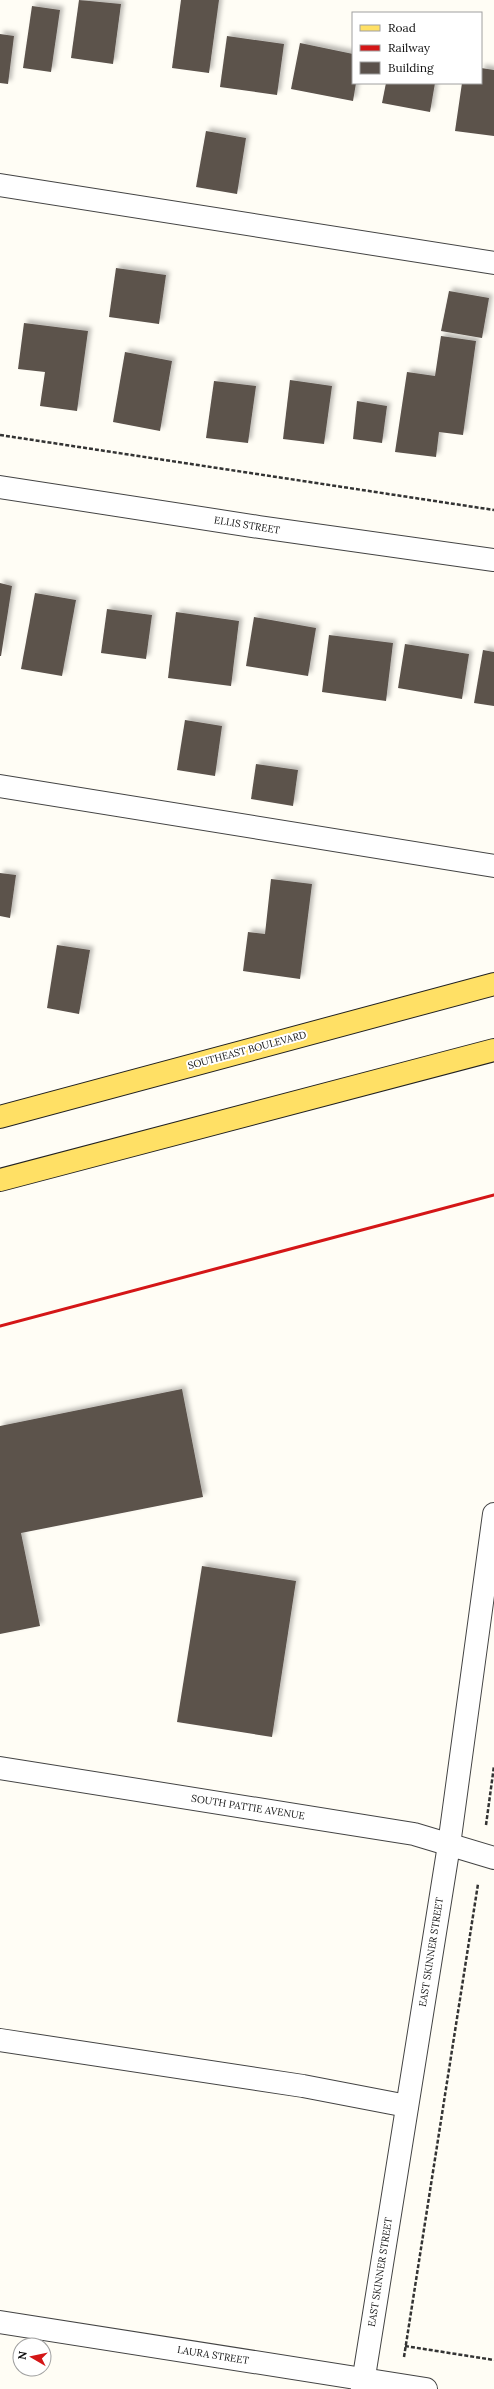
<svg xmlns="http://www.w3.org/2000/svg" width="494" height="2389" viewBox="0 0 494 2389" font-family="Lora,serif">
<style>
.building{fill:#5b524c;filter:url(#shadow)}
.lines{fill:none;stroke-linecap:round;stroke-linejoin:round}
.minor-casing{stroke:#444;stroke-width:24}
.major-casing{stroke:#222;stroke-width:24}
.path{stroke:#333;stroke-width:2.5;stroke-dasharray:4 2;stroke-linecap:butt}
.minor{stroke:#fff;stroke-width:22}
.major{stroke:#ffe065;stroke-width:22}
.rail{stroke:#d41617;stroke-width:3}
.labels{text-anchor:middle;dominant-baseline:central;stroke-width:4;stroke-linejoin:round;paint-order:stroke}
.street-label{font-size:10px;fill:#111;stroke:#fff}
</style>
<defs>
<filter id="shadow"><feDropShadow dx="3.5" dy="-3.5" stdDeviation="2" flood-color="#0004"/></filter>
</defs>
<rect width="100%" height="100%" fill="#fffdf5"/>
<!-- building -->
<g class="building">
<polygon points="79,0 121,4 113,64 71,58"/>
<polygon points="181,0 219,0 209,73 172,68"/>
<polygon points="32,6 60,10 51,72 23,68"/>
<polygon points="0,34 14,36 8,84 0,83"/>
<polygon points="227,36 284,44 277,95 220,87"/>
<polygon points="300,43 353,54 353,83 356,83 353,101 291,89"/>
<polygon points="481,68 494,70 494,136 455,131 462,83 481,83"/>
<polygon points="386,83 435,83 430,112 382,103"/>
<polygon points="206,131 246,138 237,194 196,187"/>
<polygon points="116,268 166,275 159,324 109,317"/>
<polygon points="449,291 489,298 482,338 441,331"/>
<polygon points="24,323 88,331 77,411 40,406 45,372 18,369"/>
<polygon points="441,336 476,341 463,435 439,432 436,457 395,452 407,372 435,376"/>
<polygon points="125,352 172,361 160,431 113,422"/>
<polygon points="290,380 332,386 324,444 283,439"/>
<polygon points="214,381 256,386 248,443 206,438"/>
<polygon points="357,401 387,406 382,443 353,439"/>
<polygon points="0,583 12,586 1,656 0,656"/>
<polygon points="35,593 76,600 62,676 21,669"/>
<polygon points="107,609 152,615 146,659 101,653"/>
<polygon points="176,612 239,621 231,686 168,678"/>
<polygon points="254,617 316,628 308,676 246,666"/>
<polygon points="329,635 393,643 386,701 322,692"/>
<polygon points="405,644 469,654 462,699 398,688"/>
<polygon points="483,650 494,652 494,706 474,703"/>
<polygon points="185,720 222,726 215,776 177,770"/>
<polygon points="256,764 298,770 293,806 251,799"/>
<polygon points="0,873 16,875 10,918 0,916"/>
<polygon points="271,879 312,884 300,979 243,971 248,932 265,934"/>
<polygon points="57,945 90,950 79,1014 47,1008"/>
<polygon points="182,1389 203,1497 21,1533 40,1626 0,1634 0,1426"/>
<polygon points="202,1566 296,1581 272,1737 177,1722"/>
</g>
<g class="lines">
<defs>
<g id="minor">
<polyline points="0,185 494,263"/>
<polyline points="0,487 259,527 494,560"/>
<polyline points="0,786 494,866"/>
<polyline points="0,1768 414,1834 494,1858"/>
<polyline points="0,2040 303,2086 407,2106"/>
<polyline points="0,2322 426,2389"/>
<polyline points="362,2389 449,1845 494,1514"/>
</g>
<g id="major">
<polyline points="0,1117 494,984"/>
<polyline points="0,1180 494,1050"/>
</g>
</defs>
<!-- minor casing -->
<use href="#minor" class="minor-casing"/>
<!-- major casing -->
<use href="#major" class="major-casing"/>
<!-- path -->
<g class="path">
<polyline points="0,435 494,510"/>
<polyline points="486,1825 494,1766"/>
<polyline points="405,2346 494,2360"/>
<polyline points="404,2357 478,1884"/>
</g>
<!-- minor -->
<use href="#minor" class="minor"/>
<!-- major -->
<use href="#major" class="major"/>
<!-- rail -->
<polyline class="rail" points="0,1326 494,1195"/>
</g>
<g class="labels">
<!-- street labels -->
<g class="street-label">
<text transform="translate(247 525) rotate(9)">ELLIS STREET</text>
<text transform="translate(247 1050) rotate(-15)">SOUTHEAST BOULEVARD</text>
<text transform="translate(248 1807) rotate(9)">SOUTH PATTIE AVENUE</text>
<text transform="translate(431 1952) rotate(-81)">EAST SKINNER STREET</text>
<text transform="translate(380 2272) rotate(-81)">EAST SKINNER STREET</text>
<text transform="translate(213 2355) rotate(9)">LAURA STREET</text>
</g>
</g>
<!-- legend -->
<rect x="352" y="12" width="130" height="72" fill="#ffffff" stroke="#a0a0a0"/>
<rect x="360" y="25" width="20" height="6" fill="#ffe065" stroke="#a0a0a0"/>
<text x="388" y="32" font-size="12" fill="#111111">Road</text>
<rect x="360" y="45" width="20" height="6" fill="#d41617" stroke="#a0a0a0"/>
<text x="388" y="52" font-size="12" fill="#111111">Railway</text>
<rect x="360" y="62" width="20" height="12" fill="#5b524c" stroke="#a0a0a0"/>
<text x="388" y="72" font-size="12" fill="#111111">Building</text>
<!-- north arrow -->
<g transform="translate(32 2357) rotate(279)"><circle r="19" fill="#ffffff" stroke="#a0a0a0"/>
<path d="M0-3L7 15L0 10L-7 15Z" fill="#d41617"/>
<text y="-6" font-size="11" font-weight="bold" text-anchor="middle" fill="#111111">N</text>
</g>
</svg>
